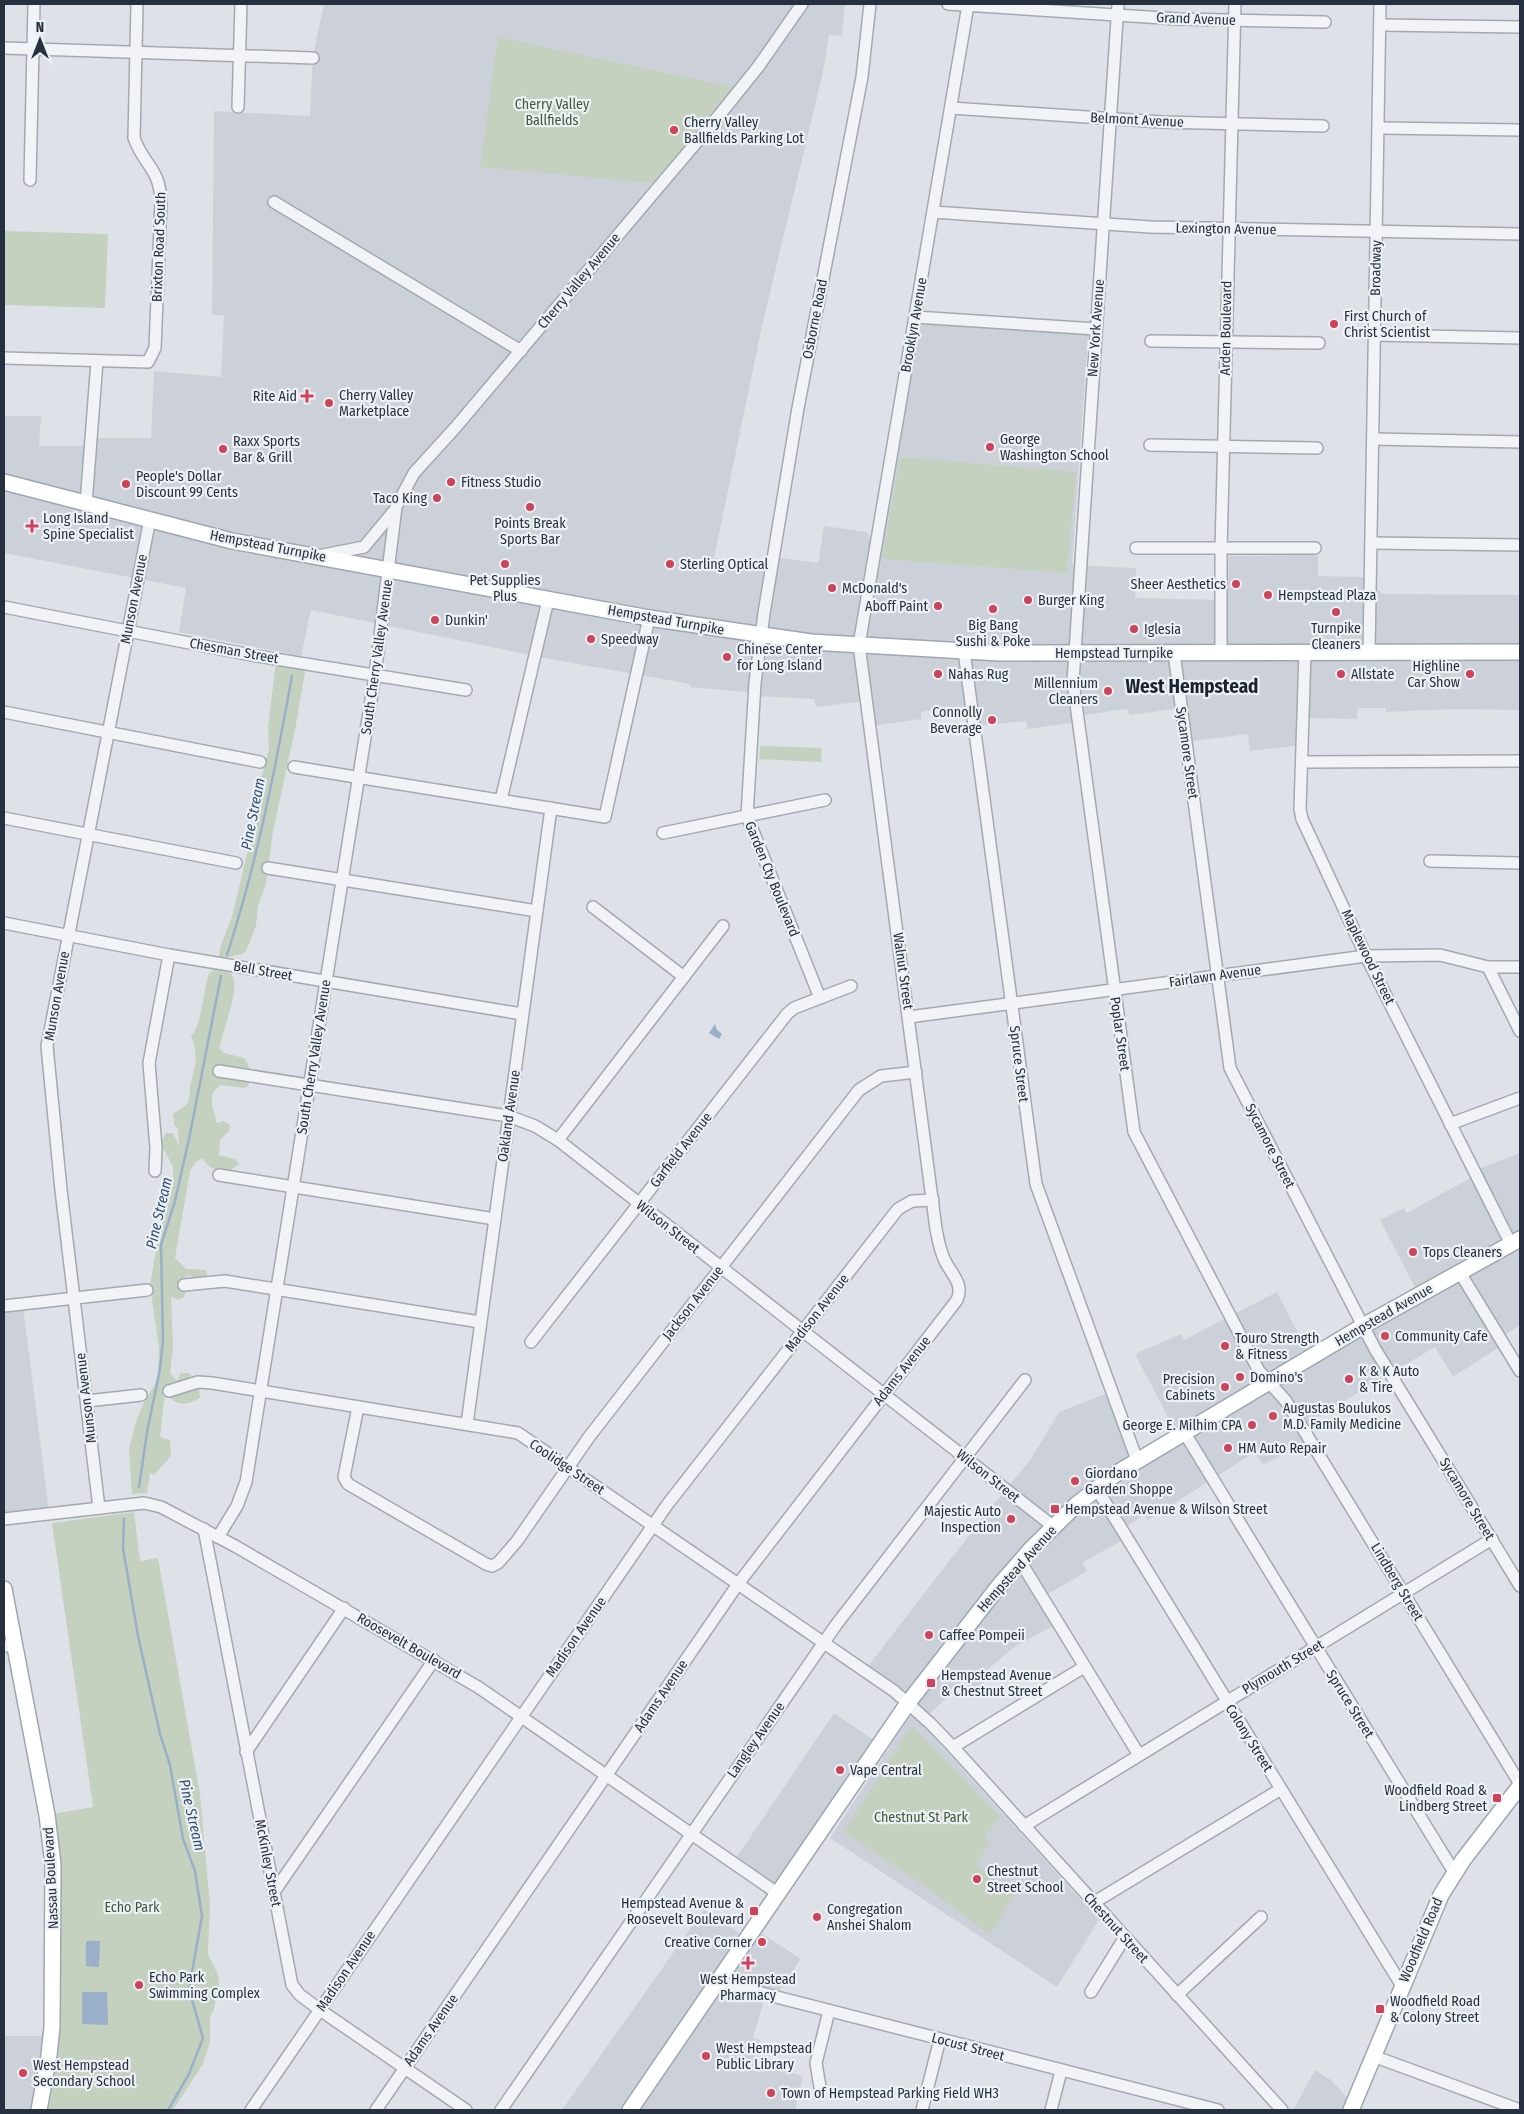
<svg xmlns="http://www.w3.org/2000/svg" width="1524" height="2114" viewBox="0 0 1524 2114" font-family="'Fira Sans Condensed',sans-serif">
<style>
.built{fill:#ccd1d9}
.green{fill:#c4d1bf}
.water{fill:#99b0c8}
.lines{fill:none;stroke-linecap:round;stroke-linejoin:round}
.stream{stroke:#99b0c8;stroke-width:2.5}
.minor-casing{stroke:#a3a9b2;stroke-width:14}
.major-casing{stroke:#9da6b3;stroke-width:18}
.minor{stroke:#f1f3f6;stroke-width:11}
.major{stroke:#fff;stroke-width:15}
.poi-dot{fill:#cd435a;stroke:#edf1f5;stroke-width:2}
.labels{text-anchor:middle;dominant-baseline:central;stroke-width:4.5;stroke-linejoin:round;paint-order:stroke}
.street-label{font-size:14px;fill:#27303e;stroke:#edf1f5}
.park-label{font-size:14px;fill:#3c5a35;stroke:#edf1f5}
.poi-label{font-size:14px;fill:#27303e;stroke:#edf1f5;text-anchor:start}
.water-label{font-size:15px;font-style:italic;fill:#325072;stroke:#edf1f5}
.district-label{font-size:19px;font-weight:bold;fill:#1a212f;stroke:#edf1f5}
</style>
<rect width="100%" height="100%" fill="#dee2e8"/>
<!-- built -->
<g class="built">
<polygon points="324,4 845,4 842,36 829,35 823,72 762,326 714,558 772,569 774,557 818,563 824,526 867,532 879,560 921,322 1088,334 1072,565 1136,568 1135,598 1227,600 1229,556 1318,555 1318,576 1363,577 1383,594 1520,595 1520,710 1454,709 1386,712 1386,708 1358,708 1357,719 1304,718 1303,745 1250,751 1248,734 1186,742 1182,708 1129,715 1128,709 1119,710 1079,716 1079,722 1027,729 1026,721 975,726 971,705 921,712 921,719 871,726 866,701 816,707 814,699 756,696 755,693 690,687 690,684 545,658 311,610 301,656 281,652 179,632 186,588 4,553 4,416 41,416 39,446 82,446 98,438 151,438 154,371 221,377 224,315 212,315 214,111 310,116 313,55"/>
<polygon points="1520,1153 1520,1325 1502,1337 1505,1343 1453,1377 1435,1347 1306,1424 1313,1438 1263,1465 1255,1452 1148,1520 1144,1515 1124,1528 1128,1537 1082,1563 1087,1571 1045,1596 1060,1622 1013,1648 987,1670 989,1675 975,1695 964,1682 926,1717 865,1670 984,1516 1031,1459 1059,1412 1110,1392 1135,1460 1177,1434 1135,1354 1181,1334 1184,1340 1277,1292 1310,1356 1418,1293 1380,1220 1404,1208 1407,1213 1474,1176 1473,1171"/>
<polygon points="23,1306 49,1511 4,1517 4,1308"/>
<polygon points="834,1713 878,1743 777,1890 734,1861"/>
<polygon points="912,1713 1099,1920 1057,1987 830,1838"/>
<polygon points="704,1909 746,1938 753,1928 801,1959 776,1995 766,1992 753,2038 760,2040 754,2063 803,2076 795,2110 562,2110"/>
<polygon points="4,2036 49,2036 35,2110 4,2110"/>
<polygon points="1315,2070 1331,2080 1353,2104 1350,2110 1293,2110"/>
</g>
<!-- green -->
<g class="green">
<polygon points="498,37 737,88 661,184 480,167"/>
<polygon points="4,231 108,234 105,308 4,305"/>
<polygon points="900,457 1076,472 1067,573 882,559"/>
<polygon points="276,661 306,666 295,730 273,831 266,884 258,906 256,926 246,951 242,954 220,959 219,956 221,944 232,917 257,812 261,778 269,749 268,728"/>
<polygon points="760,746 822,748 821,762 759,759"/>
<path d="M214,970l16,3c14,10 -10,61 -10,76l4,4 20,5c6,8 10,20 3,29l-5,1 -21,-3c-16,10 -7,24 -4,38l6,-2 7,4 -1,6 -9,9 -1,15 16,4 4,4c-9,13 -30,9 -36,-5l-7,4 -6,9 -15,87 11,11 20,1 1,6 -1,2 -12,1 -3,-3h-6l1,15 -2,6 -6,3 -7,-3 2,50 -3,26 7,8 4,-8h8l10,16 1,9c-15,9 -24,7 -35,-5l-5,44 10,3 1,16 -17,19 -4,-2 -3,20 -15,1 -3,-45 7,-27 8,-20 12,-19 2,-11 1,-23 -9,-64 14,-80 9,-25v-13l-11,-21v-6l4,-7h7l6,13 -1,-17 -4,-5 -1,-10c5,-4 12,-6 15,-12 3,-5 1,-11 2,-16 5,-18 9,-32 1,-50 12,-14 12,-46 18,-63z"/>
<polygon points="134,1512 140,1561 158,1558 200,1794 210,1906 208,1954 218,1975 219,1983 214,2009 210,2017 210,2042 203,2064 173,2110 39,2110 49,2055 47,1815 93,1807 52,1523"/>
<polygon points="912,1725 1000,1817 985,1836 990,1841 976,1865 1015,1893 990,1935 933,1892 844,1832"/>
</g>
<!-- water -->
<g class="water">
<polygon points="715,1024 717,1030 722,1034 719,1039 709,1033"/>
<polygon points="86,1941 100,1941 99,1967 86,1966"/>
<polygon points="82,1992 107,1992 108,2025 82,2024"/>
</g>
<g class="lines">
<!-- stream -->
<g class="stream">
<path d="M227,955c30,-92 48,-185 65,-279"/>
<polyline points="139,1487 147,1432 160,1369 163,1340 161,1245 175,1201 189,1139 221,976"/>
<polyline points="124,1519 123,1548 138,1636 160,1734 170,1765 183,1839 195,1871 202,1916 189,1989 203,2038 189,2074 168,2110"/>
</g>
<defs>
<g id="minor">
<polyline points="948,4 1178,19 1325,22"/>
<polyline points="1118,4 1073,682 1134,1132 1259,1371 1286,1401 1520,1784"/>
<polyline points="1380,25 1520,27"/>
<polyline points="4,48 313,58"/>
<polyline points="238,107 241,4"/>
<polyline points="951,108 1162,122 1323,126"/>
<polyline points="1379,128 1520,130"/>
<polyline points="30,180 34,4"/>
<polyline points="274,202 521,351"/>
<polyline points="933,212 1150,227 1520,234"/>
<polyline points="915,317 1096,329"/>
<polyline points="1375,335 1520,338"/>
<polyline points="1151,341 1319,343"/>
<path d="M4,358l144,4 7,-14 6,-146c-1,-34 -17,-36 -27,-64l3,-134"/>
<polyline points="1373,439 1520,442"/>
<polyline points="1150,445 1317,448"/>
<polyline points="86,504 97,361"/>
<polyline points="1371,543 1520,545"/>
<polyline points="1136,548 1315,548"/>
<polyline points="323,555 364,547 394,511"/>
<polyline points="4,607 251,655 466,690"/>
<polyline points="964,651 1036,1184 1137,1460"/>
<polyline points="1221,652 1221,549 1235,4"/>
<polyline points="1305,652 1300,809 1302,819 1366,956 1511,1244"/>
<polyline points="1369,652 1380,4"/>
<polyline points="1174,653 1230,1068 1375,1349 1520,1586"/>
<polyline points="4,712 260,762"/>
<polyline points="1302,762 1520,761"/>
<polyline points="294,767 605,817 649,618"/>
<polyline points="501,800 548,600"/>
<polyline points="4,818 236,863"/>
<polyline points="663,833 825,800"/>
<polyline points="1430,861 1520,863"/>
<polyline points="268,868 537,911"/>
<polyline points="593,907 684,977"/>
<polyline points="4,923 169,955 522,1014"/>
<polyline points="1488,967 1520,1031"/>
<polyline points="820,998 747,816 755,683 764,613 798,408 862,77 870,4"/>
<polyline points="909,1017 1366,956 1440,955 1488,967 1520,967"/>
<polyline points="219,1071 508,1116 535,1126 558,1140 1054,1527"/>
<polyline points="1450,1124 1520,1098"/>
<polyline points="558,1140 723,926"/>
<polyline points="155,1171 156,1148 149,1063 169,955"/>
<polyline points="219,1175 495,1219"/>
<polyline points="1459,1271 1520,1371"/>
<polyline points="184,1285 225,1281 480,1322"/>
<polyline points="4,1306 147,1290"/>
<polyline points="531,1342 787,1014 794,1008 851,986"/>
<polyline points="169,1391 198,1382 212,1383 518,1433 894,1691 931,1724 953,1747 1282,2110"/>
<polyline points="87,1401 141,1395"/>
<polyline points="358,1407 344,1477 348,1484 486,1564 492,1566 498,1563 517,1541 589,1437 859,1090 881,1076 916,1072"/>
<polyline points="467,1424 551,808"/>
<polyline points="1184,1432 1454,1872"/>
<polyline points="1097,1489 1402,1986"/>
<polyline points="99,1508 61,1190 47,1046 150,519"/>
<polyline points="4,1519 144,1503 161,1507 235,1546 478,1687 777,1893"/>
<polyline points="204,1529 292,1985 300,1995 320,2010 466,2110"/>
<polyline points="218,1537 237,1506 246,1482 375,675 396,507 414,473 455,428 717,118 758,67 802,4"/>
<polyline points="1020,1561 1139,1755"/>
<polyline points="4,1646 14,1646"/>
<polyline points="953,1747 1084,1667"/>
<polyline points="246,1752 344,1608"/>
<polyline points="1024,1826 1492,1539"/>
<polyline points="274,1892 434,1660"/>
<polyline points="1093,1903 1281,1789"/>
<polyline points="718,1982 1218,2110"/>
<polyline points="1091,1992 1125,1937"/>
<polyline points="1177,1995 1261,1917"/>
<polyline points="1373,2056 1520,2110"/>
<polyline points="820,2087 816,2063 829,2011"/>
<polyline points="251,2110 667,1505 898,1209 912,1201 933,1200"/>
<path d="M376,2110l362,-526 219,-284c7,-16 -5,-25 -12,-39 -5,-10 -7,-21 -9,-32l-77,-584 109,-640"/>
<polyline points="501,2110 836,1625 1025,1380"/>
<polyline points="922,2110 940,2039"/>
<polyline points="1051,2110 1061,2071"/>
</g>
<g id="major">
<polyline points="4,482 232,541 649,618 811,642 1000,653 1520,652"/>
<polyline points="4,1589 47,1815 53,1864 52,2027 49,2055 39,2110"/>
<polyline points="630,2110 908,1703 998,1587 1032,1548 1076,1505 1117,1473 1363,1326 1520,1239"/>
<polyline points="1351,2110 1441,1895 1463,1860 1520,1786"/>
</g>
</defs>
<!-- minor casing -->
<use href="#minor" class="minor-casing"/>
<!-- major casing -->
<use href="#major" class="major-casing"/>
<!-- minor -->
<use href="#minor" class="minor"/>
<!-- major -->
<use href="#major" class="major"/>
</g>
<!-- markers -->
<g class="poi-dot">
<circle cx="674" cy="130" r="5"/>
<circle cx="1334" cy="324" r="5"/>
<path d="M304.5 388.5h5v5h5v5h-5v5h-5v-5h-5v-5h5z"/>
<circle cx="329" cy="403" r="5"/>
<circle cx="990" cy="447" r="5"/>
<circle cx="223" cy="449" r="5"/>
<circle cx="451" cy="482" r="5"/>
<circle cx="126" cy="484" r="5"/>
<circle cx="437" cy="498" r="5"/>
<circle cx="530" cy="507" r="5"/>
<path d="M29.5 518.5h5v5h5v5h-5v5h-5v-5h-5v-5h5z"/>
<circle cx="505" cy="564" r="5"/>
<circle cx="670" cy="564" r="5"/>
<circle cx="1236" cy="584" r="5"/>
<circle cx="832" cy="588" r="5"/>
<circle cx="1268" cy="595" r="5"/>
<circle cx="1028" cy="600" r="5"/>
<circle cx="938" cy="606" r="5"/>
<circle cx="993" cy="609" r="5"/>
<circle cx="1336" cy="612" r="5"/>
<circle cx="435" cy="620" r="5"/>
<circle cx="1134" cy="629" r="5"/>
<circle cx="591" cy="639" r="5"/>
<circle cx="727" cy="657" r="5"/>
<circle cx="938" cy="674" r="5"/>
<circle cx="1341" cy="674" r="5"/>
<circle cx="1470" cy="674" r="5"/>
<circle cx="1108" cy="691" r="5"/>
<circle cx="992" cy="720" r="5"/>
<circle cx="1413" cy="1252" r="5"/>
<circle cx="1385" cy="1336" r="5"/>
<circle cx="1225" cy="1346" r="5"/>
<circle cx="1240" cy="1377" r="5"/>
<circle cx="1349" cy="1379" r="5"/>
<circle cx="1225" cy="1387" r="5"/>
<circle cx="1273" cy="1416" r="5"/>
<circle cx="1252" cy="1425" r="5"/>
<circle cx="1228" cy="1448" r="5"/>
<circle cx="1075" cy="1481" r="5"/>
<rect x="1050" y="1504" width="10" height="10" rx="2.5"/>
<circle cx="1011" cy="1519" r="5"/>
<circle cx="929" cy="1635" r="5"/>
<rect x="926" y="1678" width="10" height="10" rx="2.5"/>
<circle cx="840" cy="1770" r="5"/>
<rect x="1492" y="1793" width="10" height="10" rx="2.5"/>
<circle cx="977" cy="1879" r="5"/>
<rect x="749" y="1906" width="10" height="10" rx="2.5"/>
<circle cx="817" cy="1917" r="5"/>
<circle cx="762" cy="1942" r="5"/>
<path d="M745.5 1955.5h5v5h5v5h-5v5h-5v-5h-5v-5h5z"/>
<circle cx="139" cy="1985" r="5"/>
<rect x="1375" y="2004" width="10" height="10" rx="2.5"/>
<circle cx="706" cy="2056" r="5"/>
<circle cx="23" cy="2073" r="5"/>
<circle cx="771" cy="2093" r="5"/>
</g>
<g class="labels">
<!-- street labels -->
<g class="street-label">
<text transform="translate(1196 19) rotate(2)">Grand Avenue</text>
<text transform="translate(1137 120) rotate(3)">Belmont Avenue</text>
<text transform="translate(1226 229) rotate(1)">Lexington Avenue</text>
<text transform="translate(159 247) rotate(-88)">Brixton Road South</text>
<text transform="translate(1376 268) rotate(-89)">Broadway</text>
<text transform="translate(579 281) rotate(-50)">Cherry Valley Avenue</text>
<text transform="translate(815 319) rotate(-79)">Osborne Road</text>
<text transform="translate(914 325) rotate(-80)">Brooklyn Avenue</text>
<text transform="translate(1096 328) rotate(-86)">New York Avenue</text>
<text transform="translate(1226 328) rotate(-89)">Arden Boulevard</text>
<text transform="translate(268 546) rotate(11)">Hempstead Turnpike</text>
<text transform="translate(134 599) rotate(-79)">Munson Avenue</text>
<text transform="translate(666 620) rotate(10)">Hempstead Turnpike</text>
<text transform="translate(234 651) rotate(10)">Chesman Street</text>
<text x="1114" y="653">Hempstead Turnpike</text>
<text transform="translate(377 657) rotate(-82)">South Cherry Valley Avenue</text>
<text transform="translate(1187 753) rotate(82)">Sycamore Street</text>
<text transform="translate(772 879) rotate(68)">Garden Cty Boulevard</text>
<text transform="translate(1368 957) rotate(64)">Maplewood Street</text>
<text transform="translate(263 971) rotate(10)">Bell Street</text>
<text transform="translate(903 971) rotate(82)">Walnut Street</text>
<text transform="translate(1215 976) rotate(-8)">Fairlawn Avenue</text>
<text transform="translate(57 996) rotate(-80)">Munson Avenue</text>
<text transform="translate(1120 1034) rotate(82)">Poplar Street</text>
<text transform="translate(314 1057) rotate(-81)">South Cherry Valley Avenue</text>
<text transform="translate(1019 1064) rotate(83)">Spruce Street</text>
<text transform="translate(509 1116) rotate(-82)">Oakland Avenue</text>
<text transform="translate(1270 1146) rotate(63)">Sycamore Street</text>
<text transform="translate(681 1150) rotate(-52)">Garfield Avenue</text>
<text transform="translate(668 1227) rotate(38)">Wilson Street</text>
<text transform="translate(693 1303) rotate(-52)">Jackson Avenue</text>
<text transform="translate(817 1313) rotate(-52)">Madison Avenue</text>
<text transform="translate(1384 1315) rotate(-30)">Hempstead Avenue</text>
<text transform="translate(902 1371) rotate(-52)">Adams Avenue</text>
<text transform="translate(86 1398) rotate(-97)">Munson Avenue</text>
<text transform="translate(567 1467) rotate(34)">Coolidge Street</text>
<text transform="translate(988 1476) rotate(38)">Wilson Street</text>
<text transform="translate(1467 1499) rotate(59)">Sycamore Street</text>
<text transform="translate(1017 1569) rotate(-48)">Hempstead Avenue</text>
<text transform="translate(1397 1582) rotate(59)">Lindberg Street</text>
<text transform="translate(576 1637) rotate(-55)">Madison Avenue</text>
<text transform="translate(409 1646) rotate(30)">Roosevelt Boulevard</text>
<text transform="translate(1283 1667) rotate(-31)">Plymouth Street</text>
<text transform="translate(661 1696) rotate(-56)">Adams Avenue</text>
<text transform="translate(1350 1704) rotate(58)">Spruce Street</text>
<text transform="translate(1249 1738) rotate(58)">Colony Street</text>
<text transform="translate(756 1740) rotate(-55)">Langley Avenue</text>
<text transform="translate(268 1863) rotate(79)">McKinley Street</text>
<text transform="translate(51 1878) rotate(-93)">Nassau Boulevard</text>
<text transform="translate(1116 1928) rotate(48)">Chestnut Street</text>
<text transform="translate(1421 1940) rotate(-67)">Woodfield Road</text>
<text transform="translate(346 1971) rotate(-56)">Madison Avenue</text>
<text transform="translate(431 2030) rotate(-55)">Adams Avenue</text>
<text transform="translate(968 2047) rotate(15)">Locust Street</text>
</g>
<!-- park labels -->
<g class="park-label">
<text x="552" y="104">Cherry Valley<tspan x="552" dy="16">Ballfields</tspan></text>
<text x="921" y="1817">Chestnut St Park</text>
<text x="132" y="1907">Echo Park</text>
</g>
<!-- poi labels -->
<g class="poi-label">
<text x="684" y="122">Cherry Valley<tspan x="684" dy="16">Ballfields Parking Lot</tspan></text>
<text x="1344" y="316">First Church of<tspan x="1344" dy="16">Christ Scientist</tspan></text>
<text x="339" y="395">Cherry Valley<tspan x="339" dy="16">Marketplace</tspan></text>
<text x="297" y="396" text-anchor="end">Rite Aid</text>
<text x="1000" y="439">George<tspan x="1000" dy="16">Washington School</tspan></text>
<text x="233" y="441">Raxx Sports<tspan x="233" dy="16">Bar &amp; Grill</tspan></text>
<text x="136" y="476">People's Dollar<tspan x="136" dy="16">Discount 99 Cents</tspan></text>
<text x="461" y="482">Fitness Studio</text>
<text x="427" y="498" text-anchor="end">Taco King</text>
<text x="43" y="518">Long Island<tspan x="43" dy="16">Spine Specialist</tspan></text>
<text x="530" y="523" text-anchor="middle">Points Break<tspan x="530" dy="16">Sports Bar</tspan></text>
<text x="680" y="564">Sterling Optical</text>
<text x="505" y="580" text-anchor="middle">Pet Supplies<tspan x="505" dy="16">Plus</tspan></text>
<text x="1226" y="584" text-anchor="end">Sheer Aesthetics</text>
<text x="842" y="588">McDonald's</text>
<text x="1278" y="595">Hempstead Plaza</text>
<text x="1038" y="600">Burger King</text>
<text x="928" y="606" text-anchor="end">Aboff Paint</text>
<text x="445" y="620">Dunkin'</text>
<text x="993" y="625" text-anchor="middle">Big Bang<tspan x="993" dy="16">Sushi &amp; Poke</tspan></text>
<text x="1336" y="628" text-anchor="middle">Turnpike<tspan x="1336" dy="16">Cleaners</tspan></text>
<text x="1144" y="629">Iglesia</text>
<text x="601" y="639">Speedway</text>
<text x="737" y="649">Chinese Center<tspan x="737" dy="16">for Long Island</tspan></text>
<text x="1460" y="666" text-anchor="end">Highline<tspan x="1460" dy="16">Car Show</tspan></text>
<text x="948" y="674">Nahas Rug</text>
<text x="1351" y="674">Allstate</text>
<text x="1098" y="683" text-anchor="end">Millennium<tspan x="1098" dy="16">Cleaners</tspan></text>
<text x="982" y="712" text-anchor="end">Connolly<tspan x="982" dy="16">Beverage</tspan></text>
<text x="1423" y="1252">Tops Cleaners</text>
<text x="1395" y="1336">Community Cafe</text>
<text x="1235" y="1338">Touro Strength<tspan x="1235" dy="16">&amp; Fitness</tspan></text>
<text x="1359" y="1371">K &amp; K Auto<tspan x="1359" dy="16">&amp; Tire</tspan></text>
<text x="1250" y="1377">Domino's</text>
<text x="1215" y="1379" text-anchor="end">Precision<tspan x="1215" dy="16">Cabinets</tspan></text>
<text x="1283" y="1408">Augustas Boulukos<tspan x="1283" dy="16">M.D. Family Medicine</tspan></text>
<text x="1242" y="1425" text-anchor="end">George E. Milhim CPA</text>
<text x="1238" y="1448">HM Auto Repair</text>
<text x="1085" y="1473">Giordano<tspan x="1085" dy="16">Garden Shoppe</tspan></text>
<text x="1065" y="1509">Hempstead Avenue &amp; Wilson Street</text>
<text x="1001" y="1511" text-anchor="end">Majestic Auto<tspan x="1001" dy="16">Inspection</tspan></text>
<text x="939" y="1635">Caffee Pompeii</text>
<text x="941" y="1675">Hempstead Avenue<tspan x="941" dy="16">&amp; Chestnut Street</tspan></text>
<text x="850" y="1770">Vape Central</text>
<text x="1487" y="1790" text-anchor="end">Woodfield Road &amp;<tspan x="1487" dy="16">Lindberg Street</tspan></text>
<text x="987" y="1871">Chestnut<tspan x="987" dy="16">Street School</tspan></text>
<text x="744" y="1903" text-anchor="end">Hempstead Avenue &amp;<tspan x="744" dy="16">Roosevelt Boulevard</tspan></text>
<text x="827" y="1909">Congregation<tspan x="827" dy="16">Anshei Shalom</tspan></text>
<text x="752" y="1942" text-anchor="end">Creative Corner</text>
<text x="149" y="1977">Echo Park<tspan x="149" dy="16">Swimming Complex</tspan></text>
<text x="748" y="1979" text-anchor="middle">West Hempstead<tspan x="748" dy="16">Pharmacy</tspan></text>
<text x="1390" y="2001">Woodfield Road<tspan x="1390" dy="16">&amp; Colony Street</tspan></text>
<text x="716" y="2048">West Hempstead<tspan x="716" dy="16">Public Library</tspan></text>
<text x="33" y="2065">West Hempstead<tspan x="33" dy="16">Secondary School</tspan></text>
<text x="781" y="2093">Town of Hempstead Parking Field WH3</text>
</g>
<!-- water labels -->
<g class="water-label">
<text transform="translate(253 814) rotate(-79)">Pine Stream</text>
<text transform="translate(159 1213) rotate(-77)">Pine Stream</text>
<text transform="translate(192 1815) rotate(77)">Pine Stream</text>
</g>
<!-- district labels -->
<g class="district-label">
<text x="1192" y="686">West Hempstead</text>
</g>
</g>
<!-- border -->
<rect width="1524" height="2114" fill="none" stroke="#27303e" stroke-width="10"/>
<!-- north arrow -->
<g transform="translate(40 40)" stroke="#edf1f5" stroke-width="4" paint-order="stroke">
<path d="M0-4L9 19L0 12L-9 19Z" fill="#27303e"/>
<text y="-8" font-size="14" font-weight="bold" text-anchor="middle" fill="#27303e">N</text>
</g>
</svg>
